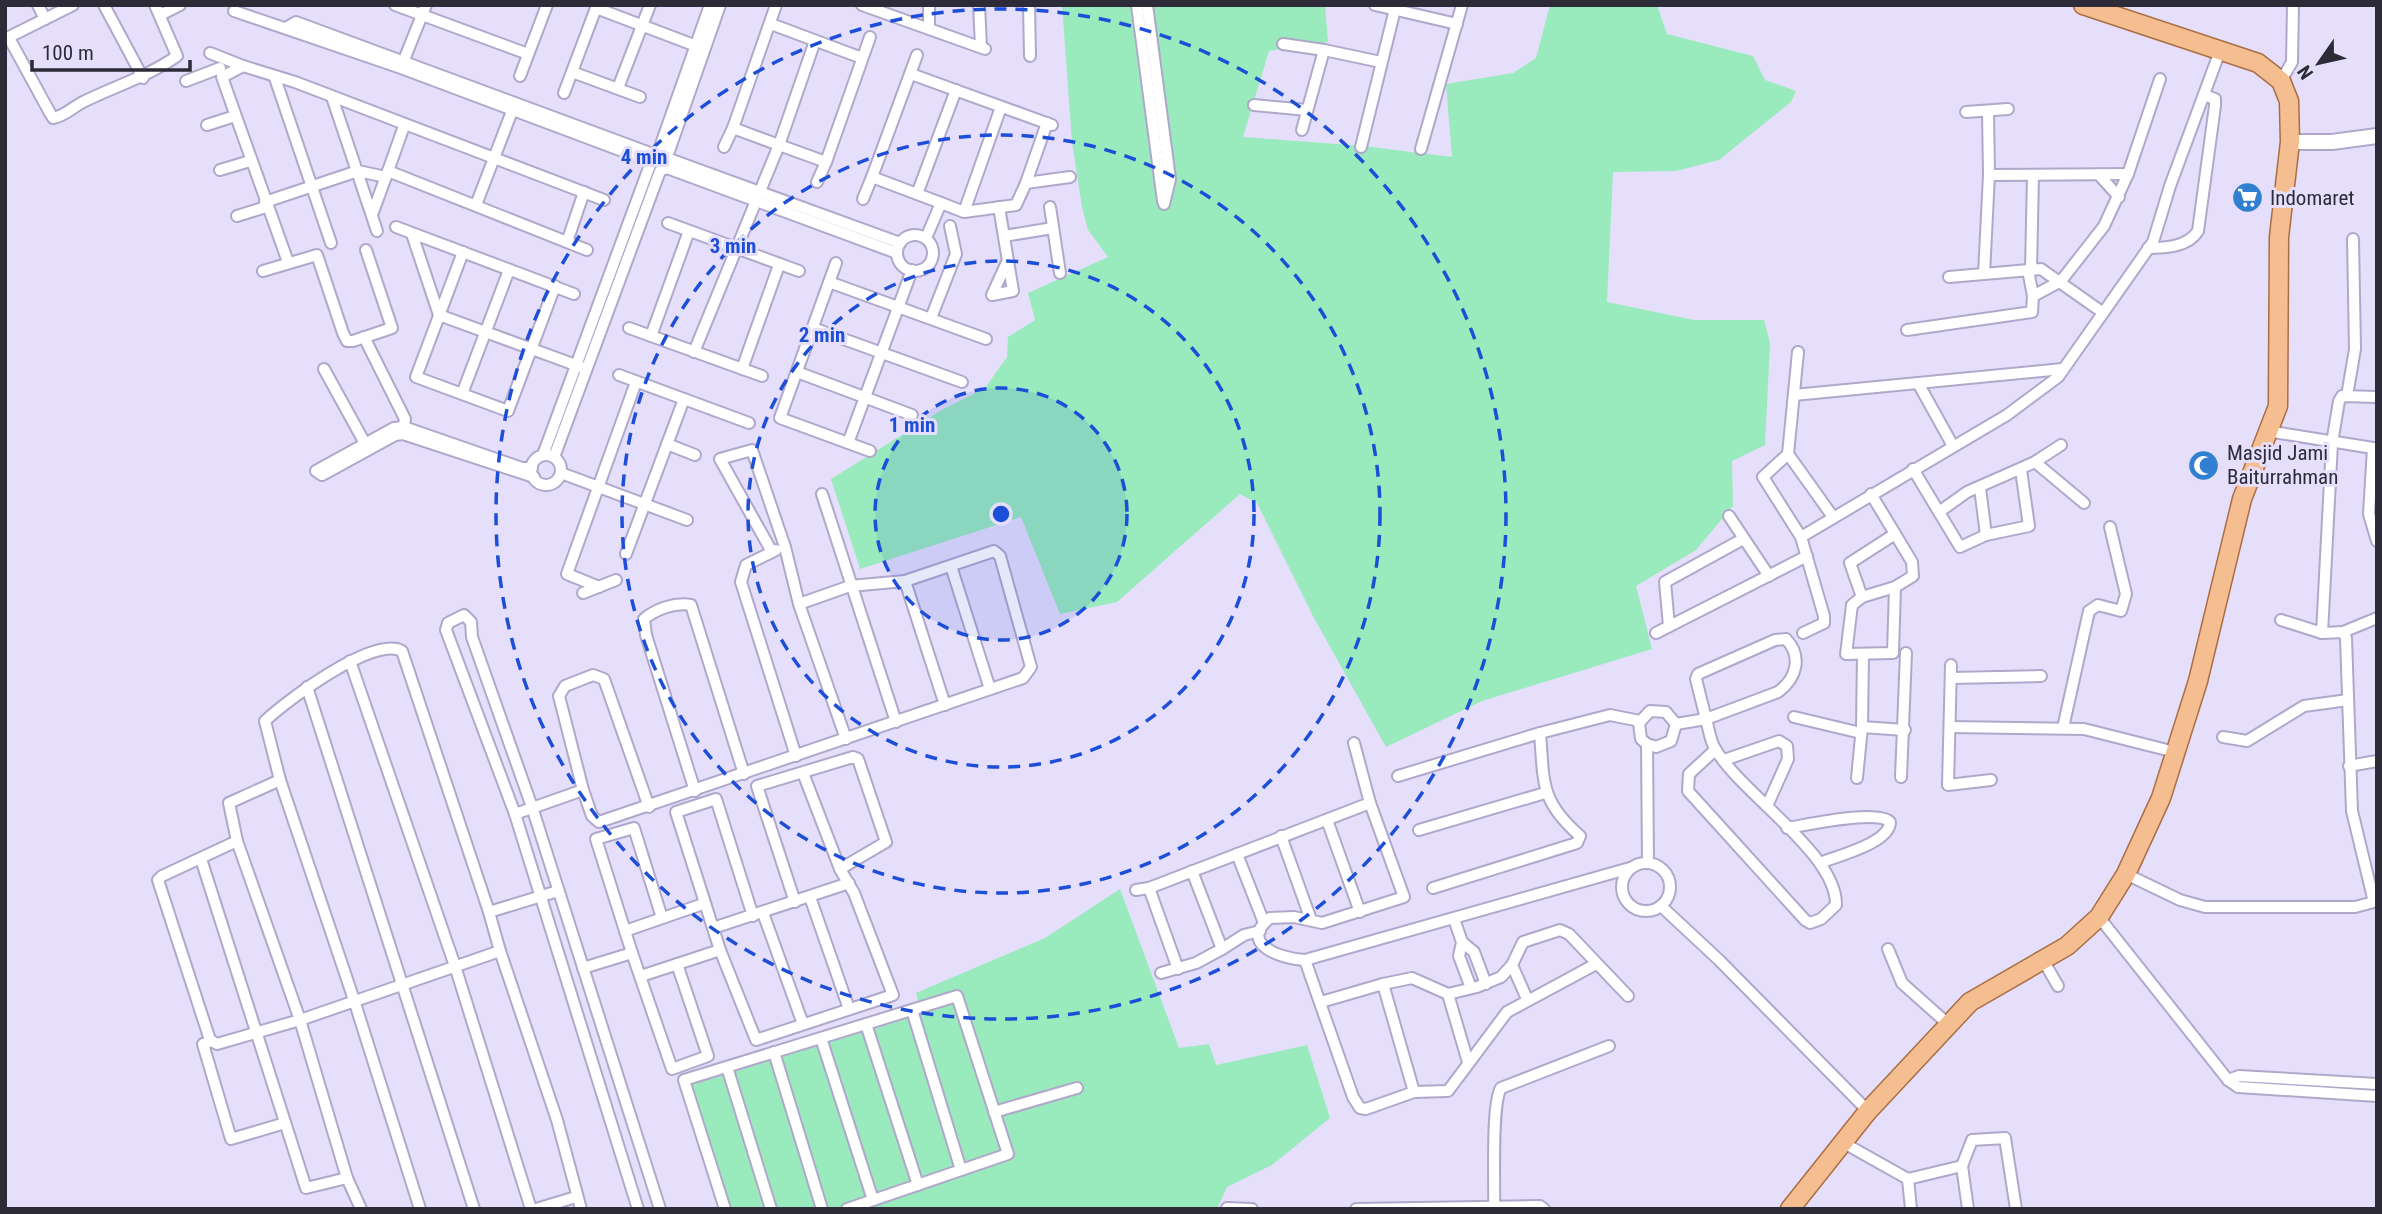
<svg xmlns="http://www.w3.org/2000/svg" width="2382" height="1214" viewBox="0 0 2382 1214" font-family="'Roboto Condensed',sans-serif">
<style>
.green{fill:#99eabc}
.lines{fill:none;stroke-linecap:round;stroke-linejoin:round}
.minor-casing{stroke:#b0a8cb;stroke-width:14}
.tertiary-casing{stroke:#b0a8cb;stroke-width:18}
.primary-casing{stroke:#aa6e43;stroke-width:21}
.minor{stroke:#fff;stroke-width:10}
.tertiary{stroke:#fff;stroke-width:14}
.primary{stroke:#f4be91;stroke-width:18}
.ring{fill:none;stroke:#1d4ed8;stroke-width:3.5;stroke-dasharray:12 9}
.labels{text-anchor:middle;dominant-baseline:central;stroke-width:6;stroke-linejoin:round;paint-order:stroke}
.poi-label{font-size:21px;fill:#2e2b39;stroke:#e5dffc;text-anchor:start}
.centre{fill:#1d4ed8;stroke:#e5dffc;stroke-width:3.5}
.ring-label{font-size:21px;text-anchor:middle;font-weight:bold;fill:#1d4ed8;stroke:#e5dffc;stroke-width:6;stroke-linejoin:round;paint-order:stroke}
</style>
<rect width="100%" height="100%" fill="#e5dffc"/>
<!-- green -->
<g class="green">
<polygon points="1062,5 1325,5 1328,42 1269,51 1243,137 1363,146 1452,157 1446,84 1513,73 1536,58 1550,5 1657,5 1667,34 1753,56 1765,80 1796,91 1791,102 1719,160 1676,171 1613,172 1607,302 1694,320 1764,320 1770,343 1765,445 1732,461 1733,506 1696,550 1636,586 1652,649 1482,701 1386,747 1314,618 1257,503 1240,494 1117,602 1060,614 1021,517 860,569 831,479 940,411 985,388 1007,357 1008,337 1035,320 1028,293 1108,257 1088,230 1082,207 1072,142"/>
<polygon points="1120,889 1179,1048 1209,1044 1216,1065 1307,1045 1330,1118 1272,1165 1227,1187 1217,1209 722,1209 684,1087 922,1014 916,993 1045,938"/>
</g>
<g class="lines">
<defs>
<g id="minor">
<polyline points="38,5 45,19"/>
<polyline points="104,5 143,78"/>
<polyline points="395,5 528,54"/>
<polyline points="598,5 596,8 699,47"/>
<polyline points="862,5 985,49"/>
<polyline points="979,5 981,47"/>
<polyline points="1029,5 1030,56"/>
<polyline points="1137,5 1163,201"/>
<polyline points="1147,5 1170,179 1164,204"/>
<polyline points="1375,5 1457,24"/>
<polyline points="234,11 401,68 649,161"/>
<polyline points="160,15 180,5"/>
<polyline points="771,24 862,58"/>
<polyline points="287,27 296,22 650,153"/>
<polyline points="929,29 929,5"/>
<path d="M9,38l41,75 3,5c12,-2 20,-11 30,-16 32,-16 64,-25 94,-46l-22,-51"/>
<polyline points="5,39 73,5"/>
<polyline points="815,41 779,145 826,162 817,182"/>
<polyline points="1283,44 1324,50"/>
<polyline points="210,53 243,66"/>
<polyline points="402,65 426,5"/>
<polyline points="572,72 640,97"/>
<polyline points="911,74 1052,125"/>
<polyline points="520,76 547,5"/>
<polyline points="275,78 331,243"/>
<polyline points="186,81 220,68"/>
<polyline points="2281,81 2292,62 2293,5"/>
<polyline points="618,88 650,5"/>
<polyline points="564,93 596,8"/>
<polyline points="332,97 377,231"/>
<polyline points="1254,105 1307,110"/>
<polyline points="1966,112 2008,109"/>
<polyline points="207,125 235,116"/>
<polyline points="733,128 776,5"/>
<polyline points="1302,130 1324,50 1381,62"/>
<polyline points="660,147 710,5"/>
<polyline points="1361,147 1396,5"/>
<polyline points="1421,149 1462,5"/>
<polyline points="669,151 720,5"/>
<polyline points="672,160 900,243"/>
<polyline points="826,162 870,37"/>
<polyline points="667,168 897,253"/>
<polyline points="220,170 250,161"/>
<polyline points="388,171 404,126"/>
<polyline points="1989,175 2128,174"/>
<polyline points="2100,176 2119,197"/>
<polyline points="872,177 917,55"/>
<polyline points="1026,183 1047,123"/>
<polyline points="917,194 956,90"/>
<polyline points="863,199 872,177 941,203 926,238"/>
<polyline points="265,202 358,171 386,177"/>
<polyline points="941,203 964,212 1016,205 1026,183 1070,177"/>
<polyline points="476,205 514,106"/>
<polyline points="999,207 1013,291 992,295 1008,260"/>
<polyline points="1050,207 1060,273"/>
<polyline points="373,212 388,171 587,250"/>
<polyline points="964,212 1001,107"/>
<polyline points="237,216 266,207"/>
<polyline points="668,223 799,271"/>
<polyline points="396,227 574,294"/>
<polyline points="412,234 439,315 581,367"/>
<circle cx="915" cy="253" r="18"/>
<polyline points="1004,236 1053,228"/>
<polyline points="567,242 584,192"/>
<path d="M2148,248c17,0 40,-1 50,-17l17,-125v-7l-11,-4"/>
<polyline points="463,252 416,377 508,411 555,286"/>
<polyline points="288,262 222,77 243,66 295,82 604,200"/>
<polyline points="836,263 780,418 870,451"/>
<polyline points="2031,269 2033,176"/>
<polyline points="2028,270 2033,296"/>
<polyline points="263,271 317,255 343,333 347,341 353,341 392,328 366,250"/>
<polyline points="1984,274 1989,175 1988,111"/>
<polyline points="1949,277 2041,269 2102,312"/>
<polyline points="829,282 986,339"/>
<polyline points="931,318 956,254 950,226"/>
<polyline points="629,328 762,376"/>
<polyline points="813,328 962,382"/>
<polyline points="1907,330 2032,312 2033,296 2061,281 2104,226 2128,174 2160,79"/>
<polyline points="651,336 689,231"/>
<polyline points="364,337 405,419 403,431"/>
<polyline points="694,352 779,145 733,128 724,147"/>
<polyline points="1798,352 1788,454 1763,477 1801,537 1824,616 1824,623 1803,633"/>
<polyline points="324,369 367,447"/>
<polyline points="742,369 779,265"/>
<polyline points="797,372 912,415"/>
<polyline points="619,375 749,423"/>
<polyline points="1918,383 1953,446"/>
<polyline points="462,394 509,270"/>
<polyline points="1794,395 2062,369"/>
<polyline points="2347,396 2355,349 2353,239"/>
<polyline points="2267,431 2373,448 2369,514 2377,541"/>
<polyline points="848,443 912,270"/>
<polyline points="667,444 695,455"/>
<polyline points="1788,454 1833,517"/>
<polyline points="543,455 650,165 649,155"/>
<circle cx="546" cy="470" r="15"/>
<polyline points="554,457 660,171 667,168 672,160"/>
<polyline points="2035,462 2061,445"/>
<polyline points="532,468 522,468 404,427 394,428 316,471 322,475 395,435 403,434 534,477"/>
<polyline points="1913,469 1960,547 1986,535 2029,526 2021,470"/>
<polyline points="561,473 687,520"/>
<polyline points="1980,488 1986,535"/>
<polyline points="822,494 896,722"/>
<polyline points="1939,512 1967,492 2035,462 2084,503"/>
<polyline points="1729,516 1769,576"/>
<polyline points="1801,537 2007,415 2058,377 2153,242 2170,186 2220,51"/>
<polyline points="776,550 746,565 741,582 796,756"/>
<polyline points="772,552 720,459 752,450 785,547 799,604 846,739"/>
<polyline points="626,554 684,399"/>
<polyline points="951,566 990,689"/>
<polyline points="905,581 945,705"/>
<polyline points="599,587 567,574 636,382"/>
<polyline points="1895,587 1893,653 1846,654 1852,605 1862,597 1850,563 1895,534"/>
<polyline points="583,593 616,580"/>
<polyline points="1862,597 1895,587 1913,576 1912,562 1871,494"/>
<polyline points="1669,626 1665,582 1743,539"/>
<polyline points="2343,632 2377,618"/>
<polyline points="1656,633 1807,556"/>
<polyline points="2322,633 2332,443 2339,401 2342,396 2377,397"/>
<path d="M1786,639c17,18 10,40 -8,53l-72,27 -10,-40 2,-5 77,-34z"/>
<polyline points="1863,654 1862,727 1905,730"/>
<polyline points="350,661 455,966 531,1209"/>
<polyline points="1951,665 1948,785 1991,780"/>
<polyline points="1951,678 2041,676"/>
<polyline points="307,687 474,1209"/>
<polyline points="1794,717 1861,733"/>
<path d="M1676,724l30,-5c3,10 4,23 10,31 26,44 121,104 120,155l-15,14 -11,4 -5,-3 -117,-129 1,-17 26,-24"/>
<polyline points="1950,727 2084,729 2175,752"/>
<polyline points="2063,728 2089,611 2098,605 2121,611 2126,594 2110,527"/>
<polyline points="1540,733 1610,715 1640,721"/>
<polyline points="2223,737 2247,741 2304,706 2348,700"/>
<path d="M1354,743l16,60 34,94 -82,26 -28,-6 -24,1c-33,26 12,41 35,42l325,-92"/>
<polyline points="1647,744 1656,747 1671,741 1676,724 1666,712 1650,711 1639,723 1641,739 1647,744 1648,863"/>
<polyline points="1724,760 1779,741 1787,746 1788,759 1767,806"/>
<polyline points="2349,766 2377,761"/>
<polyline points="803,773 840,869"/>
<path d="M1398,776l142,-43c4,50 0,68 40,103l-3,7 -144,45"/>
<polyline points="1901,777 1906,653"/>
<polyline points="1857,778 1862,727"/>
<polyline points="280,780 229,803 237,841 162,876 158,880 210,1040 217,1044 300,1020 500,951 489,912 558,891"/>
<polyline points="583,790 559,696 565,686 593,675 604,679 649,807"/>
<path d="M695,791l-49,-156 -2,-16c12,-10 31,-17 47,-14l53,169"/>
<polyline points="515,814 583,790 592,816 599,822 1023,678 1031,667 1000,556 994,551 905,581 850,586 799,604"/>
<polyline points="1327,820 1360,912"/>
<path d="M1787,828c20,-3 90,-19 103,-6 0,21 -53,34 -70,41"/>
<polyline points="1419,830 1545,793"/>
<polyline points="1281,836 1311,920"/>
<polyline points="237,841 300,1020 347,1178 361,1209"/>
<polyline points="1237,854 1264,923"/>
<polyline points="201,859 306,1188 347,1178"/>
<circle cx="1646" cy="887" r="24"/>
<polyline points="2126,874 2180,900 2205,907 2355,907 2374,902 2352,811 2346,638 2343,632 2322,633 2281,620"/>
<polyline points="1149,888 1178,969"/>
<polyline points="1136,890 1149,888 1370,803"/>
<polyline points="810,897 849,1009"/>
<polyline points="1661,906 1719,960 1868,1111"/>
<polyline points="763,913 803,1024"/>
<polyline points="2099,917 2228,1080 2238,1087 2377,1096"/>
<polyline points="1454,919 1462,942 1459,956 1471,988"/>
<polyline points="713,928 849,883"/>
<polyline points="625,931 703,904"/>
<polyline points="1462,942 1474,952 1486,984"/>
<polyline points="1222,949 1244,935 1260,931"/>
<polyline points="1888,949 1902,983 1948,1024"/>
<polyline points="720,950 756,1040 893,995 854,893 840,869 886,842 858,759 853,757 757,786 795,902"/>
<polyline points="500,951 557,1120 581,1209"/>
<polyline points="632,953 672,1069 708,1056 677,964"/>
<polyline points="1305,960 1353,1097 1360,1108 1366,1109 1414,1092 1448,1091 1507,1012 1596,964"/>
<polyline points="2043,960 2058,986"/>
<polyline points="1512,965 1527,999"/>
<polyline points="583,968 632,953 596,839 634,828 662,918"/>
<polyline points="1161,973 1196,963 1222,949 1192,871"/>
<polyline points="641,976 720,950 676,812 716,799 753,916"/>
<polyline points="1383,984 1412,978 1448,994 1477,987 1501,977 1512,965 1523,942 1560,930 1569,934 1628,996"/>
<polyline points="1448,994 1468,1062"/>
<polyline points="1321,1002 1383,984 1414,1092"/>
<polyline points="912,1010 961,1170"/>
<polyline points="866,1024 918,1185"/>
<polyline points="821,1038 873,1200"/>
<polyline points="212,1041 203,1044 231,1139 285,1123"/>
<polyline points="774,1052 822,1209"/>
<polyline points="727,1067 771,1209"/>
<polyline points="2228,1080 2239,1076 2377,1084"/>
<polyline points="994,1112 1077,1088"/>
<polyline points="1842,1142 1908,1179 1962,1166 1968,1209"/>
<polyline points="1962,1166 1972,1140 2005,1138 2016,1209"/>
<polyline points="1908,1179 1911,1209"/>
<polyline points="1227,1208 1252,1209"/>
<path d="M420,1209l-66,-209 -74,-220 -15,-59c21,-20 109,-86 137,-70l87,261"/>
<polyline points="536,1209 576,1197"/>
<polyline points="638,1209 515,814 446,630 448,623 464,615 471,622 472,637 532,807 660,1209"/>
<polyline points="725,1209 684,1080 957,996 1008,1154 847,1209"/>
<polyline points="1356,1209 1540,1206 1544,1209"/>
<path d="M1494,1209c1,-24 -3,-105 7,-121l108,-42"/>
</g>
<polyline id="tertiary" points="2290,142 2332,142 2377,136"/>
<polyline id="primary" points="1790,1209 1868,1111 1970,1002 2067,946 2099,917 2126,874 2161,798 2198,681 2242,499 2278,406 2279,237 2290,142 2289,101 2281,81 2258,63 2083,5"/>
</defs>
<!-- minor casing -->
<use href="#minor" class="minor-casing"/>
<!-- tertiary casing -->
<use href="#tertiary" class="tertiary-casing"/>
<!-- primary casing -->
<use href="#primary" class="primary-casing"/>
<!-- minor -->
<use href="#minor" class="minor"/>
<!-- tertiary -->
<use href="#tertiary" class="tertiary"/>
<!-- primary -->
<use href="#primary" class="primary"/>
</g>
<!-- distance rings -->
<circle cx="1001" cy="514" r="126" fill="#1d4ed8" fill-opacity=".12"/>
<g class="ring">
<circle cx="1001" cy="514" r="126"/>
<circle cx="1001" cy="514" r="253"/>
<circle cx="1001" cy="514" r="379"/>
<circle cx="1001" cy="514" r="505"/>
</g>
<!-- icons -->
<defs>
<symbol id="supermarket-disc" viewBox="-11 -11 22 22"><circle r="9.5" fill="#3180d0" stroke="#e5dffc"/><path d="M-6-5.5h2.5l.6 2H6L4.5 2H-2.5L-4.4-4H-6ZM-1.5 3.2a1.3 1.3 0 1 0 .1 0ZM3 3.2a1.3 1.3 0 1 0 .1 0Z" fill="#fff"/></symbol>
<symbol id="mosque-disc" viewBox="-11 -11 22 22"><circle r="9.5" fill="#3180d0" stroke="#e5dffc"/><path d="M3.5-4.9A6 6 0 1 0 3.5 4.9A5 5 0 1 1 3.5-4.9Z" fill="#fff"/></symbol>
</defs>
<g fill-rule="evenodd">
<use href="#supermarket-disc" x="2230" y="180" width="35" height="35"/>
<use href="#mosque-disc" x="2186" y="448" width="35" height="35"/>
</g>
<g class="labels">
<!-- poi labels -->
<g class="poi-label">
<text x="2270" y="198">Indomaret</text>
<text x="2227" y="453">Masjid Jami<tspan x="2227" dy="24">Baiturrahman</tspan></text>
</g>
</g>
<circle cx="1001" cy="514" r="10" class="centre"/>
<g class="ring-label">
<text x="644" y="164">4 min</text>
<text x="733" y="253">3 min</text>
<text x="822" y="342">2 min</text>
<text x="912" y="432">1 min</text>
</g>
<!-- border -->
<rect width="2382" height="1214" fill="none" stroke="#2e2b39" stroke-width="14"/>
<!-- north arrow -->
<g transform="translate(2319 63) rotate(236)" stroke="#e5dffc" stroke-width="5" paint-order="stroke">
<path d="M0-5L12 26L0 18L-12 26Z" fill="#2e2b39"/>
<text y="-10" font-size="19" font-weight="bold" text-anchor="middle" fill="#2e2b39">N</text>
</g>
<!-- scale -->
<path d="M32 60v10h158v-10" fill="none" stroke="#2e2b39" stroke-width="3.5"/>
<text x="42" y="60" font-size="21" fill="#2e2b39" stroke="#e5dffc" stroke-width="5" paint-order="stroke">100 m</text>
</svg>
